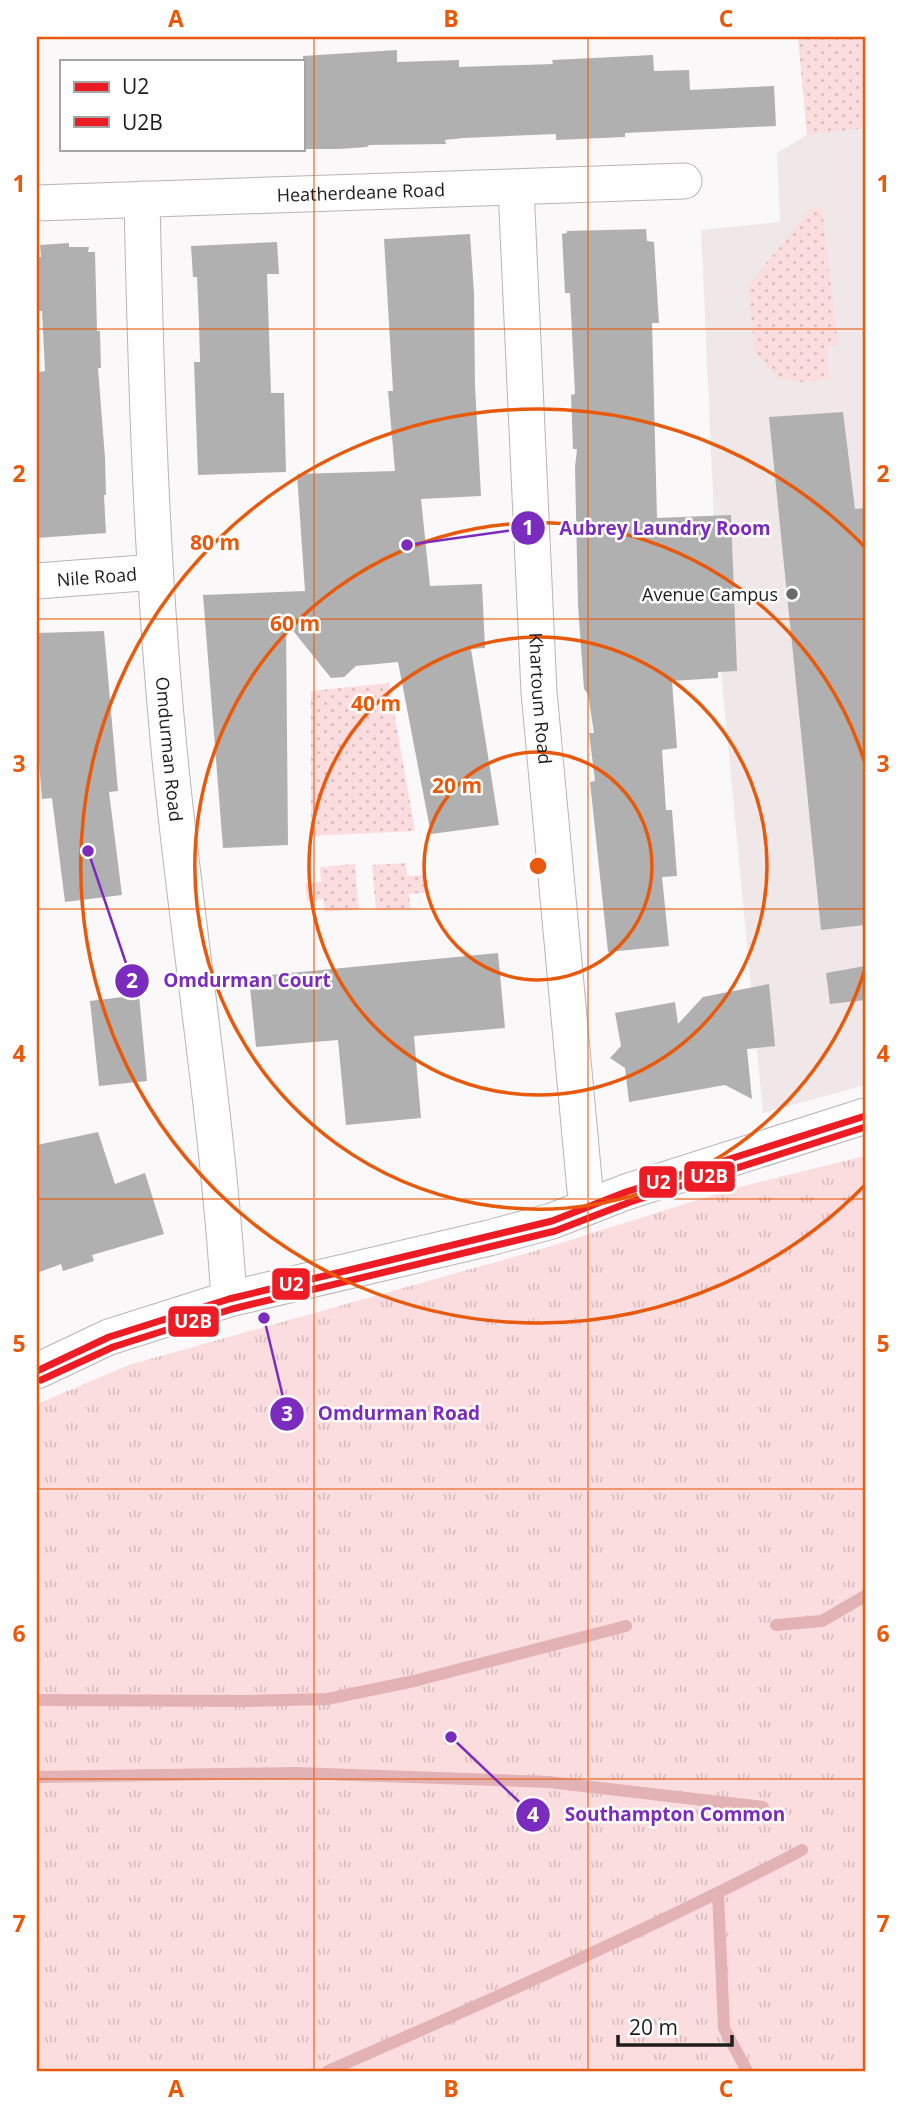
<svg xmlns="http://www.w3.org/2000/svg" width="902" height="2108" viewBox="0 0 902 2108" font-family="'Open Sans',sans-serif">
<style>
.built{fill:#f0e8e8}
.grass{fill:url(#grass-dots)}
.park{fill:url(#park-tufts)}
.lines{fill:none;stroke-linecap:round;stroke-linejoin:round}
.stream{stroke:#e3b2b5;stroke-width:12}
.building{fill:#b1b0b0}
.street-casing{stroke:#b8b5b6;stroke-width:37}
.street{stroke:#fefefe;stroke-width:35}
.bus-1-casing{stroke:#fff;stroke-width:12}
.bus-2-casing{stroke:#fff;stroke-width:12}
.bus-1{stroke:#ed1c24;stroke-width:7}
.bus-2{stroke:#ed1c24;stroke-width:7}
.grid{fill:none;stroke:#e8590c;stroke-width:2;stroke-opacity:0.55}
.ring{fill:none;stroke:#e8590c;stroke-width:3.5}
.poi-dot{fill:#6b6a6a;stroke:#fff;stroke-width:2.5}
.labels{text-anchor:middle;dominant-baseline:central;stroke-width:5;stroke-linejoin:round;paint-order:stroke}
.street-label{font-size:18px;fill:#1e1d1d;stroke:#fff}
.poi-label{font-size:18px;fill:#1e1d1d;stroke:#fff;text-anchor:end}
.centre{fill:#e8590c;stroke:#fff;stroke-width:3.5}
.ring-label{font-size:21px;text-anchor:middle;font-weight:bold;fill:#e8590c;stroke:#fff;stroke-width:5;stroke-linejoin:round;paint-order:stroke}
.leader{fill:none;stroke:#7b2cbf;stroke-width:2.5}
.callout-dot{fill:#7b2cbf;stroke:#fff;stroke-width:2.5}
.mark-label{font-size:21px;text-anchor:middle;font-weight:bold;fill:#fff}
.callout-label{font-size:19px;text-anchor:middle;font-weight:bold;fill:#7b2cbf;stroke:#fff;stroke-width:5;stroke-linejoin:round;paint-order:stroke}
.line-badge{stroke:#fff;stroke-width:2.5}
.badge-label{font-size:19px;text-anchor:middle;font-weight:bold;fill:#fff}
.neatline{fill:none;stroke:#e8590c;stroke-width:2.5}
.grid-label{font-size:23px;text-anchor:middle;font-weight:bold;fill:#e8590c}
</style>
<defs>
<pattern id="grass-dots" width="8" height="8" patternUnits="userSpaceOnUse" patternTransform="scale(1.75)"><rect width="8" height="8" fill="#fcdddf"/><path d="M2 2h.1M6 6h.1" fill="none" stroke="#d8bdbf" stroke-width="1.8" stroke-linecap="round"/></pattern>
<pattern id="park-tufts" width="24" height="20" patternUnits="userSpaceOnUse" patternTransform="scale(1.75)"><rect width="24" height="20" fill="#fcdddf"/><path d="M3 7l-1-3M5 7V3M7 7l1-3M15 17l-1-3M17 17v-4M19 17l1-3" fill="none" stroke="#d8bdbf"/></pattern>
</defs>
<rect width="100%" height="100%" fill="#fbf8f9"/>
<!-- built -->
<polygon class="built" points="798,37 865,37 865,1085 763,1113 721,672 701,230 780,222 777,153 807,135"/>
<!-- grass -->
<g class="grass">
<polygon points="798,37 865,37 865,128 807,135"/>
<polygon points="822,208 838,345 826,347 829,379 804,382 778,379 755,352 748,286 810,209"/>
<polygon points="389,683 415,831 311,836 311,691"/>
<polygon points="406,863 407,876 424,875 425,893 409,894 410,908 376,910 372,865"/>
<polygon points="355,864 359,909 325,912 323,899 307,901 305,883 321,882 320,867"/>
</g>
<!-- park -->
<polygon class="park" points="865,1156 865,2071 37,2071 37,1404 129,1365 535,1251 739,1187"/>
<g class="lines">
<!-- stream -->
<g class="stream">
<polyline points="776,1625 822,1621 865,1596"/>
<polyline points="37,1700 248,1701 327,1699 414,1681 626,1626"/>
<polyline points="37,1777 296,1773 549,1782 763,1807"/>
<polyline points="718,1894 724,2028 747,2071"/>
<path d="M328,2071c160,-70 319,-140 474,-221"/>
</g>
</g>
<!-- building -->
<g class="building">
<polygon points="397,50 397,62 459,60 459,67 553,64 552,60 653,55 654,71 689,70 690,90 774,86 776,126 625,133 625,137 556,140 556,134 463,138 445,140 446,144 369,145 367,147 339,149 303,149 303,56"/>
<polygon points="646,229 647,241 654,242 659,323 652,323 657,518 731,515 737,671 718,672 718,678 672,681 677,748 662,750 666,810 672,810 677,876 662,877 669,946 608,952 590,782 595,781 589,733 594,733 588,694 584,689 578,605 575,467 577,449 573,449 571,395 575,394 570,293 565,293 562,234 567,233 567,231"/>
<polygon points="470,234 474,293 475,386 481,496 421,499 430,586 482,584 485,648 471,649 499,825 431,834 398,662 356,666 344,677 331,678 286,622 288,845 223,848 203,595 305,591 297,474 395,471 388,391 393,391 384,239"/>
<polygon points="277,242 279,274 267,274 271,393 284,393 286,472 198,475 194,362 200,362 199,322 197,277 193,277 191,246"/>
<polygon points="69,243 69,247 89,247 88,252 95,252 97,331 100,331 101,368 98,368 105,458 106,495 104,495 106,533 37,538 37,372 45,371 42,311 37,311 37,257 41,257 40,245"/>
<polygon points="843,412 855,509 865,508 865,925 821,930 769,417"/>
<polygon points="104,631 118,791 109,792 122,895 65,902 52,798 42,799 37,739 37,633"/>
<polygon points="498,953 505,1028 414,1036 421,1118 346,1125 338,1040 256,1047 249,977"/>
<polygon points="865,966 865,1000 830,1004 826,973"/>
<polygon points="769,984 775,1046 747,1049 752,1099 725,1085 629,1102 625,1068 610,1058 621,1046 615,1013 675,1002 678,1024 703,997"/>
<polygon points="139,995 147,1081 99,1086 90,1001"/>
<polygon points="98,1132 115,1184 145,1173 164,1234 92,1255 94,1261 63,1271 61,1264 37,1273 37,1145"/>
</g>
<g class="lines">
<defs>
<g id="street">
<path id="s1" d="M516,188l23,504 46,498 5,16"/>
<path id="s2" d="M142,199c4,190 10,381 29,570 18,177 47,353 58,530"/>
<path id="s3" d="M37,203l647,-22"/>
<path id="s4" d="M37,581l118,-9"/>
<polyline points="37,1371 109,1337 229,1299 489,1238 552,1221 626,1192 865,1116"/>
</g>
</defs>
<!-- street casing -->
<use href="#street" class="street-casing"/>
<!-- street -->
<use href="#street" class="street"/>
<defs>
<polyline id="bus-1" points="37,1371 109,1337 229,1299 552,1221 626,1192 865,1116"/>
<polyline id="bus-2" points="41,1380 113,1347 232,1309 555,1231 630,1202 865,1127"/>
</defs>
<!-- bus-1 casing -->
<use href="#bus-1" class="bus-1-casing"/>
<!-- bus-2 casing -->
<use href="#bus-2" class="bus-2-casing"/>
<!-- bus-1 -->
<use href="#bus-1" class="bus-1"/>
<!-- bus-2 -->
<use href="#bus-2" class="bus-2"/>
</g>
<!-- grid -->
<path class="grid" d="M314,37v2034M588,37v2034M37,329h828M37,619h828M37,909h828M37,1199h828M37,1489h828M37,1779h828"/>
<!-- distance rings -->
<g class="ring">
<circle cx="538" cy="866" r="114"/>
<circle cx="538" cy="866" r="229"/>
<path d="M865 969A343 343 0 1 1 865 763"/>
<path d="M864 1186A457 457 0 1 1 864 546"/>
</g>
<!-- markers -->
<circle class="poi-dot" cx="792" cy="594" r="7"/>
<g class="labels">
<!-- street labels -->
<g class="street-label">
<text stroke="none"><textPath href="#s3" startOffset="324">Heatherdeane Road</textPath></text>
<text stroke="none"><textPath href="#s4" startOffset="60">Nile Road</textPath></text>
<text stroke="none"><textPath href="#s1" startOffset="511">Khartoum Road</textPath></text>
<text stroke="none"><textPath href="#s2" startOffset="551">Omdurman Road</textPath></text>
</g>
<!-- poi labels -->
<g class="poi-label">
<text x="778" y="594">Avenue Campus</text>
</g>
</g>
<circle cx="538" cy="866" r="10" class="centre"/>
<g class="ring-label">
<text x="215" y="550">80 m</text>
<text x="295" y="631">60 m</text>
<text x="376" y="711">40 m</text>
<text x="457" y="793">20 m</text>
</g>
<!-- callouts -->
<path class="leader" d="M407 545L528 528M88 851L132 981M264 1318L287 1414M451 1737L533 1815"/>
<g class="callout-dot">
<circle cx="407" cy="545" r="7"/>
<circle cx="88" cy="851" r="7"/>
<circle cx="264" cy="1318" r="7"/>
<circle cx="451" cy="1737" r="7"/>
<circle cx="528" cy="528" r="18"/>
<circle cx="132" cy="981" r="18"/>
<circle cx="287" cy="1414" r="18"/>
<circle cx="533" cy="1815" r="18"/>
</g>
<g class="mark-label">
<text x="528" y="535">1</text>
<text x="132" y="988">2</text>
<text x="287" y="1421">3</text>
<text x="533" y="1822">4</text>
</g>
<g class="callout-label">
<text x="665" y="535">Aubrey Laundry Room</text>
<text x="247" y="987">Omdurman Court</text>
<text x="399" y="1420">Omdurman Road</text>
<text x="675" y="1821">Southampton Common</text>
</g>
<g class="line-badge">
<rect x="683" y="1160" width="53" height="33" rx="7" fill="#ed1c24"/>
<rect x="638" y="1165" width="40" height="34" rx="7" fill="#ed1c24"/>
<rect x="271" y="1267" width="40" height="34" rx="7" fill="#ed1c24"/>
<rect x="167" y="1305" width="53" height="33" rx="7" fill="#ed1c24"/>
</g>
<g class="badge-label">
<text x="709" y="1183">U2B</text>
<text x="658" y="1189">U2</text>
<text x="291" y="1291">U2</text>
<text x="193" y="1328">U2B</text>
</g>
<!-- border -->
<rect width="902" height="2108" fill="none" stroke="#ffffff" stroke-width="77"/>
<!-- legend -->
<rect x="60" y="60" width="245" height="91" fill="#ffffff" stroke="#a5a5a5" stroke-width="2"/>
<rect x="74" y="82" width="35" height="10" fill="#ed1c24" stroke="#a5a5a5" stroke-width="2"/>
<text x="122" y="94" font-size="21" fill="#1e1d1d">U2</text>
<rect x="74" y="117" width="35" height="10" fill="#ed1c24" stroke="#a5a5a5" stroke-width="2"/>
<text x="122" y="130" font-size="21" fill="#1e1d1d">U2B</text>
<!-- scale -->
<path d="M618 2035v10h114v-10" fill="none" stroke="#1e1d1d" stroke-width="3.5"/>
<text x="629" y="2035" font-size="21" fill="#1e1d1d" stroke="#ffffff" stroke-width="5" paint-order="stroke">20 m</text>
<rect x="38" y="38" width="826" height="2032" class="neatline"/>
<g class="grid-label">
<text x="176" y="27">A</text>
<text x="451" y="27">B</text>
<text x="726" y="27">C</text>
<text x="19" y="192">1</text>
<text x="883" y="192">1</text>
<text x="19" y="482">2</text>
<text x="883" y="482">2</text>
<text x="19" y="772">3</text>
<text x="883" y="772">3</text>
<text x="19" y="1062">4</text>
<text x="883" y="1062">4</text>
<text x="19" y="1352">5</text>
<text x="883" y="1352">5</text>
<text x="19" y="1642">6</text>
<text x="883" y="1642">6</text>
<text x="19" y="1932">7</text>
<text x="883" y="1932">7</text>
<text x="176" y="2097">A</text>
<text x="451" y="2097">B</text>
<text x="726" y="2097">C</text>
</g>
</svg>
